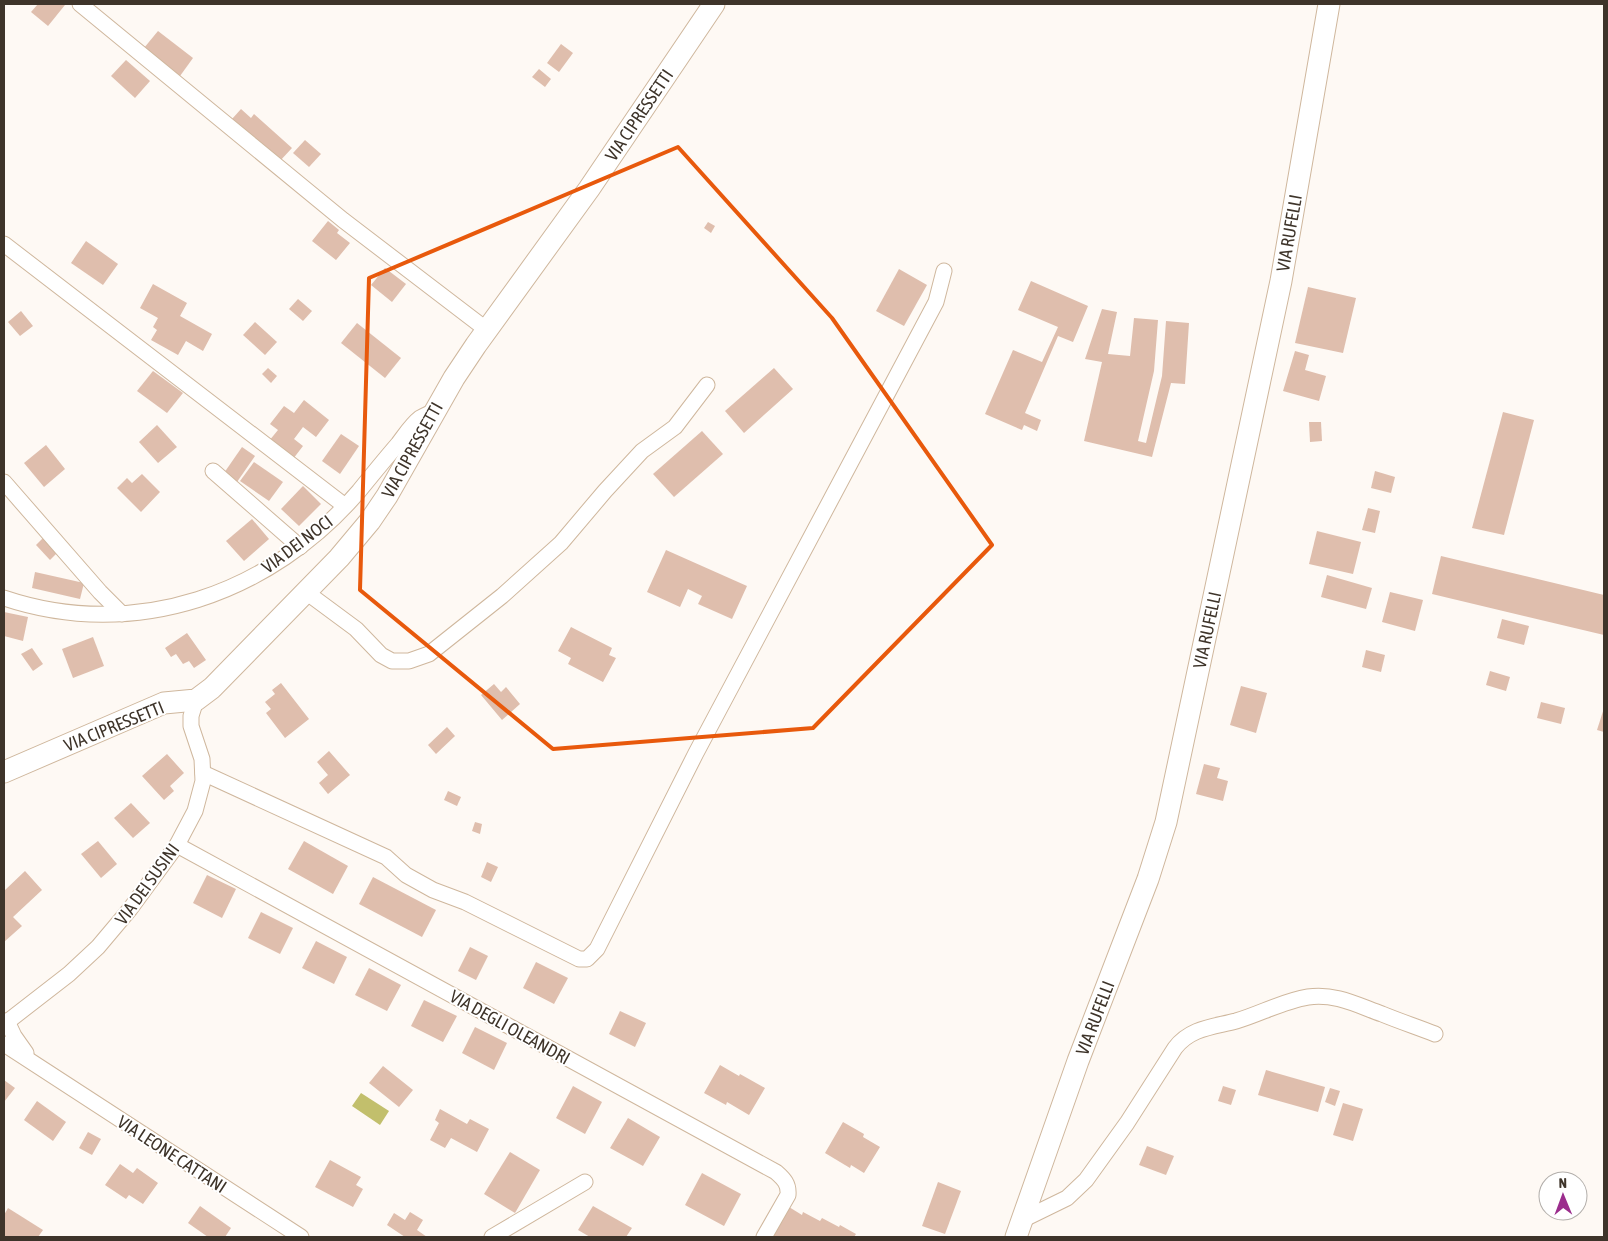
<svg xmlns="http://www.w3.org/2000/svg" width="1608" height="1241" viewBox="0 0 1608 1241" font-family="'Asap Condensed',sans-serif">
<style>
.water{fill:#c2bf6c}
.building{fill:#dfbead}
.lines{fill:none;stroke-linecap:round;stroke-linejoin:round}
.street-casing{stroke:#cfb79d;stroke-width:17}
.secondary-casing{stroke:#cfb79d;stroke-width:23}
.street{stroke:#fff;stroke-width:15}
.secondary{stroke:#fff;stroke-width:21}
.marked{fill:none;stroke:#e8590c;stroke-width:4;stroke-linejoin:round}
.labels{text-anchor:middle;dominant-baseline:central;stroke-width:4;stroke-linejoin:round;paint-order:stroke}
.street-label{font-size:18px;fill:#3e342a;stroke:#fff}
</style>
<rect width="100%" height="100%" fill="#fef9f4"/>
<!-- water -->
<polygon class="water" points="361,1093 389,1111 380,1125 352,1106"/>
<!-- building -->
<g class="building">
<polygon points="38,4 63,4 65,5 48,26 31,12"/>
<polygon points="158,31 193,58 180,76 144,48"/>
<polygon points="561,44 573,53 559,72 547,63"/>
<polygon points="126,60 150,81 135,98 111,76"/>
<polygon points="539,69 551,79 545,87 532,77"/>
<polygon points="241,109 251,118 254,114 292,148 279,162 232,119"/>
<polygon points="305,140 321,154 309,167 293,153"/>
<polygon points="328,221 339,230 337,233 350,243 336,260 312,241"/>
<polygon points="708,222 715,226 711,233 704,228"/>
<polygon points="86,241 118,264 103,285 71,263"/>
<polygon points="385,268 406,284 392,302 371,285"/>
<polygon points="899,269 927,285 904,326 876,311"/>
<polygon points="1031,281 1088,306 1073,342 1058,336 1025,413 1041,420 1037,431 1024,425 1022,430 985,414 1013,350 1042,362 1058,327 1018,310"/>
<polygon points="153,284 187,303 180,316 212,334 203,351 186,341 178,355 151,340 157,330 153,327 158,318 140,308"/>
<polygon points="1308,287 1356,298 1343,353 1295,343"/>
<polygon points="298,299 312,311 303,321 289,309"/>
<polygon points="1102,309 1117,312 1108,354 1130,356 1134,318 1158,320 1154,371 1138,441 1146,443 1162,376 1166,321 1189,323 1185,384 1171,383 1152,457 1084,441 1102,362 1085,359"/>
<polygon points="21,311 33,326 20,336 8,322"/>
<polygon points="255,322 277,342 265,355 243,335"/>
<polygon points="357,323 401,358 385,378 341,343"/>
<polygon points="1295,351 1309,355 1305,370 1326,376 1319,401 1283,391"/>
<polygon points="268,368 277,376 271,383 262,374"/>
<polygon points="774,368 793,389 744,433 725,411"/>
<polygon points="153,371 183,393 167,413 137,391"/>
<polygon points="304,400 329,420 316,437 303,427 294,439 303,446 293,459 269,441 278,430 270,424 284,406 294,413"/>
<polygon points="1503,412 1534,420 1504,535 1472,528"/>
<polygon points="1309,422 1321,422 1322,441 1310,442"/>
<polygon points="157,425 177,447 158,463 139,442"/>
<polygon points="702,431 723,454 674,497 653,474"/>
<polygon points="341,434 359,446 340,474 322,461"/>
<polygon points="46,445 65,469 44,487 24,463"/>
<polygon points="242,447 255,456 237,482 224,473"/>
<polygon points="254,462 283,482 269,501 240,481"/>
<polygon points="1375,471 1395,477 1391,493 1371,488"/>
<polygon points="142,474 160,492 141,512 117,488 127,478 132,483"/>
<polygon points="303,486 321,504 299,526 281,509"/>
<polygon points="1368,508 1380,511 1375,533 1362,530"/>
<polygon points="252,519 269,539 244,561 226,541"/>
<polygon points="1317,531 1361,542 1353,574 1309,564"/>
<polygon points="44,537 58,552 50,560 36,545"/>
<polygon points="666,550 747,586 732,619 698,604 702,596 688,589 680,607 647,592"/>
<polygon points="1441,556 1604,595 1604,635 1432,594"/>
<polygon points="35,572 84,583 80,599 32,588"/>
<polygon points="1327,575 1372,588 1366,609 1321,597"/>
<polygon points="1390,592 1423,600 1415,631 1382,622"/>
<polygon points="4,612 28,617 23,641 4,636"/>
<polygon points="1502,619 1529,626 1524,645 1497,638"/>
<polygon points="571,627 612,648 609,655 616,658 603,682 568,664 571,658 558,651"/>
<polygon points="187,633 206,660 194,668 189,661 183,664 176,654 171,657 165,648"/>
<polygon points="93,637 104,666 73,678 62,649"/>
<polygon points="32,648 43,664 33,671 21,654"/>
<polygon points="1366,650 1385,655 1381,672 1362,667"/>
<polygon points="1490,671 1510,677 1506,691 1486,685"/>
<polygon points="281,683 309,719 285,738 266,713 271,709 265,702 275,694 272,690"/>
<polygon points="494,684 501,692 506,687 520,704 502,720 481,695"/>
<polygon points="1241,686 1267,693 1256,733 1230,725"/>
<polygon points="1541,702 1565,708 1561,724 1537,718"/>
<polygon points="1604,708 1604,732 1597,730"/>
<polygon points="447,727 455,736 436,754 428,745"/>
<polygon points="329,751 350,775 328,794 319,783 328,775 317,762"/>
<polygon points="167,754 184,773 170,786 174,791 164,800 142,776"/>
<polygon points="1204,764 1220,768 1217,778 1228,781 1223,801 1196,794"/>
<polygon points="448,791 461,797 457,806 444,800"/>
<polygon points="131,803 150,823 133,838 114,818"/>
<polygon points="475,822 482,824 480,834 472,831"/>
<polygon points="98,841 117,864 101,878 81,854"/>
<polygon points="304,841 348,866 333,894 288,869"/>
<polygon points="487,862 498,867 491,882 481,877"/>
<polygon points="25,871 42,890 13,917 22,926 4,942 4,891"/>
<polygon points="207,875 236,889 222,918 193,903"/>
<polygon points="373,877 436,910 422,937 359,904"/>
<polygon points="261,912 293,928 280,954 248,938"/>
<polygon points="316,941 347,957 334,984 302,968"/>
<polygon points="470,947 488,956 476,980 458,971"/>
<polygon points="536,962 568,978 554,1004 523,988"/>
<polygon points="369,968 401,985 387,1011 355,995"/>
<polygon points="424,1000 457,1016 443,1042 411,1026"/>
<polygon points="620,1011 646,1023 635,1047 609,1034"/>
<polygon points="475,1027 507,1043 494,1070 462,1053"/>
<polygon points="720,1065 739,1076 740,1074 765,1088 749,1115 727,1102 726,1105 704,1093"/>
<polygon points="383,1066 413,1090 399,1107 369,1083"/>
<polygon points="1266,1070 1325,1087 1318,1112 1258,1095"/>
<polygon points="4,1080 15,1088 4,1102"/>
<polygon points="573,1086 602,1102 585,1134 556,1118"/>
<polygon points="1223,1086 1236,1090 1231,1105 1218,1101"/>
<polygon points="1330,1088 1340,1091 1335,1106 1325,1102"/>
<polygon points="37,1101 66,1122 53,1141 24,1120"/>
<polygon points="1343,1103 1363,1109 1353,1141 1333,1135"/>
<polygon points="440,1109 467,1124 470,1119 489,1129 477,1152 451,1138 445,1148 430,1140 439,1123 435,1120"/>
<polygon points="628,1118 660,1137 643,1166 610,1148"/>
<polygon points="843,1122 864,1134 863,1137 880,1147 864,1173 851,1165 850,1168 825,1153"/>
<polygon points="88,1132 101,1139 92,1155 79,1148"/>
<polygon points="1147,1146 1174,1156 1166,1175 1139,1165"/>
<polygon points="510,1152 540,1170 515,1213 484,1194"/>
<polygon points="330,1160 361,1177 356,1185 363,1189 353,1207 315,1187"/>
<polygon points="120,1164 133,1173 137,1168 158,1183 143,1204 129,1195 126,1199 105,1185"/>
<polygon points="702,1173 741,1194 724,1226 685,1205"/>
<polygon points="938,1182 961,1191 945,1234 922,1226"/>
<polygon points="200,1206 231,1228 225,1237 208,1237 188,1223"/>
<polygon points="593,1206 632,1228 626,1237 590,1237 578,1230"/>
<polygon points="789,1207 802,1215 803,1212 820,1221 822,1218 839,1227 840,1225 856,1234 854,1237 772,1237"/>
<polygon points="8,1208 43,1230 38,1237 4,1237 4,1215"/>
<polygon points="410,1212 423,1220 417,1230 427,1237 405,1237 387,1225 394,1213 405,1220"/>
</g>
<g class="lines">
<defs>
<g id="street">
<polyline points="80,4 343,220 487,330"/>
<polyline points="4,244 345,506"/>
<polyline points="213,471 300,547"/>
<polyline points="4,482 100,592 122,614"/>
<polyline points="306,592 356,629 381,655 392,661 409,661 429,654 502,596 561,543 605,491 642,451 675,427 707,385"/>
<path d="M4,598c131,44 267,-4 355,-107 13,-16 26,-32 39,-47 7,-9 13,-19 22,-26 5,-3 9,-5 14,-6"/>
<polyline points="203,773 386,857 406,875 433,890 465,902 579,959 587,959 597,949 696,753 936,302 944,271"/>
<path d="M177,845l599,327c8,7 13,12 12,23l-24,42"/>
<polyline points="7,1021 14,1036 26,1053"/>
<polyline points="4,1023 11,1019 69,974 98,947 130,909 177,845 195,811 203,781 202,759 191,726 191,716 196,700"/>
<polyline points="4,1044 301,1237"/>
<path d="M1022,1220l45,-22 19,-18 41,-57 48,-75c15,-20 38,-21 61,-27 24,-7 47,-20 72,-24 27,-4 49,8 74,17 17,7 35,13 53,20"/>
<polyline points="492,1237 585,1182"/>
</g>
<g id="secondary">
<polyline points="4,772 164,703 196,700 212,688 339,558 370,521 387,496 454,378 476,345 589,189 714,4"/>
<polyline points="1016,1237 1078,1061 1148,879 1166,822 1281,281 1329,4"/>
</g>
</defs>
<!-- street casing -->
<use href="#street" class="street-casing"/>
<!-- secondary casing -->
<use href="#secondary" class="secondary-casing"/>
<!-- street -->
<use href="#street" class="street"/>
<!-- secondary -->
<use href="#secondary" class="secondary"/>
</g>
<!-- marked area -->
<path class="marked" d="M678,147l154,171 160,227 -179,183 -260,21 -193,-159 9,-312z"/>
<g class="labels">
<!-- street labels -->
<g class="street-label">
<text transform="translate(639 115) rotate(-56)">VIA CIPRESSETTI</text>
<text transform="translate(1289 233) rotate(-80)">VIA RUFELLI</text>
<text transform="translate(412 450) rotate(-61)">VIA CIPRESSETTI</text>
<text transform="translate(297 544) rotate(-37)">VIA DEI NOCI</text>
<text transform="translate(1207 630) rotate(-78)">VIA RUFELLI</text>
<text transform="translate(114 726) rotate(-22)">VIA CIPRESSETTI</text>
<text transform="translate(147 884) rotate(-54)">VIA DEI SUSINI</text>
<text transform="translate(1095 1018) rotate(-69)">VIA RUFELLI</text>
<text transform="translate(510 1027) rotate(29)">VIA DEGLI OLEANDRI</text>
<text transform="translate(172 1154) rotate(33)">VIA LEONE CATTANI</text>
</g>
</g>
<!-- border -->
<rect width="1608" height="1241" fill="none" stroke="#3e342a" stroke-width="10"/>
<!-- north arrow -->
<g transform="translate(1563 1196) rotate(359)"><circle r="24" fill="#ffffff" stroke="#b2aeaa"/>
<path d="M0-4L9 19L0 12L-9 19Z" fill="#9b2d8d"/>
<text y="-8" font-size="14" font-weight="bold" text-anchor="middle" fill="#3e342a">N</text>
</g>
</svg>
